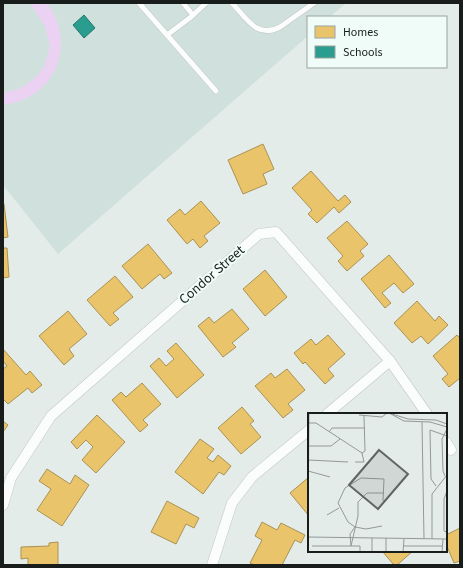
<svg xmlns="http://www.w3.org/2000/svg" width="463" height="568" viewBox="0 0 463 568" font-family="'Source Sans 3',sans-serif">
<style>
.built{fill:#d0e0dc}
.green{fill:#ebd2f2}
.homes{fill:#e9c46a;stroke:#aa9253}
.schools{fill:#2a9d8f;stroke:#25776c}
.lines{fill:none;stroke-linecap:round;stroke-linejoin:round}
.service-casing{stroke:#c1c7c5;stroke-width:6}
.minor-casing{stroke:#c1c7c5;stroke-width:11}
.service{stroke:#fbfcfc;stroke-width:5}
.minor{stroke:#fbfcfc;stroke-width:10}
.labels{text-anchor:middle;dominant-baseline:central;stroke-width:4;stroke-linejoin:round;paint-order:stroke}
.street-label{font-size:14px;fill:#181d1c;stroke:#effcf8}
.inset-road{fill:none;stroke:#929997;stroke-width:1}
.view{fill:#5f6564;fill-opacity:0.15;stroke:#5f6564;stroke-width:2}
.inset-edge{fill:none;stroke:#181d1c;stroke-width:2}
</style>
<rect width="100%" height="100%" fill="#e4ece9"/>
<!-- built -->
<polygon class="built" points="3,3 346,3 330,17 308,17 308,36 58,254 3,185"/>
<!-- green -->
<path class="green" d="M30,3h17c31,42 8,96 -44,102v-12l16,-4 15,-10 10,-12 6,-21 -5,-20z"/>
<!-- homes -->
<g class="homes">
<polygon points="263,144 274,169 263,174 267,184 243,194 228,160"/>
<polygon points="311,171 338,201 345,195 351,202 339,213 334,207 317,223 308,214 312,210 292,188"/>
<polygon points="201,201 220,223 204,236 208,241 200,248 193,239 187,244 167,220 180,209 185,215"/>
<polygon points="4,204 8,237 3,238 3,205"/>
<polygon points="347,221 368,244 360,251 364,256 347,271 338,261 343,256 327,238"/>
<polygon points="148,244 172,273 164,279 160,274 142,289 122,266"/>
<polygon points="3,248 7,248 9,277 3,278"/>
<polygon points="389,255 414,284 403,293 394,283 382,293 391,303 385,308 361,279"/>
<polygon points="265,270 287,297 265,316 243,289"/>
<polygon points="115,276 133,297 113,313 119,319 110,326 87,300"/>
<polygon points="417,301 435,321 439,316 448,325 428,344 421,336 412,343 394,323"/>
<polygon points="232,309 249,329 232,343 236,347 223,357 198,326 209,317 214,323"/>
<polygon points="68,311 87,334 69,349 74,356 64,365 39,336"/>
<polygon points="328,335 345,354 328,369 334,376 325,384 305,362 303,364 294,353 311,339 316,345"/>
<polygon points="457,335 460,338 460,378 449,387 442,379 448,374 433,356"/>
<polygon points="176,343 204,375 177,398 150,366 159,358 166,366 174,359 167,351"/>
<polygon points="3,349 26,375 30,371 42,385 32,393 28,388 8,404 3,399 3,369 7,366 3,361"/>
<polygon points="287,369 305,390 288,404 293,410 283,418 255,386 271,373 275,378"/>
<polygon points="142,383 161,404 143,420 148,425 140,432 112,400 121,392 126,397"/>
<polygon points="242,407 254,421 250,424 261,437 241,454 218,428"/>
<polygon points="97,415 125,442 96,473 82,460 93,447 86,440 77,449 71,442"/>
<polygon points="3,421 8,425 3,432"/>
<polygon points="200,439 214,449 207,458 213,462 218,455 231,466 224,475 219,472 203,494 175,472"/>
<polygon points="47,469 70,484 75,475 89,485 62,526 37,510 51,489 39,481"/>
<polygon points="309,477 309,516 290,493"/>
<polygon points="167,501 199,518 194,528 186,524 176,544 151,532"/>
<polygon points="262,522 277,530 281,523 305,535 301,543 295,540 282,565 254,565 250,563 262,540 255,536"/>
<polygon points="460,528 460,561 454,563 446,544 446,535"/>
<polygon points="58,542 58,565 28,565 28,558 21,559 21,547 49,546 49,543"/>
<polygon points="382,551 413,551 397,565 394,565"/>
</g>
<!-- schools -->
<polygon class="schools" points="84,15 95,28 84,38 73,25"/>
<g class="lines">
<defs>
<g id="service">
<polyline points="139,3 216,91"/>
<polyline points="183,3 193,15"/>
<path d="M232,3c15,16 25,36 48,24l34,-24"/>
<polyline points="167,35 191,17 206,3"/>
</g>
<g id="minor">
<polyline points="327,414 390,361"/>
<polyline points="446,442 451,450"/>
<polyline points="3,505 11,478 51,416 259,234 276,232 390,361 427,414"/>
<polyline points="212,565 232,503 252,477 309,430"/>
</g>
</defs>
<!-- service casing -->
<use href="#service" class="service-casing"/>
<!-- minor casing -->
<use href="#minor" class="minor-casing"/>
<!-- service -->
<use href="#service" class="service"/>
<!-- minor -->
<use href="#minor" class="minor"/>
</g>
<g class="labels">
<!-- street labels -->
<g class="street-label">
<text transform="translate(212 275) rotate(-41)">Condor Street</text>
</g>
</g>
<!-- overview -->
<g transform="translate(308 413)">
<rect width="139" height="139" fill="#e4ece9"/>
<path class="inset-road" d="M81,0l15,8 26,1 17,5M84,1l16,5 28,1 11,4M51,2l23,2 5,-4M114,9l2,117M0,10h8l46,30 2,9h-9M21,19l3,-4h33M1,33h22l9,-7M54,40l3,-2 -1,-35M1,47l39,2M0,58l22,6M137,63l-2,-5 -1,-32 5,-10M128,73l-5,-7 -1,-49 17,6M139,78l-3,8v32l3,1M19,102l12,-7M74,113l-16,3 -11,-2 -7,-5 -10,-19 7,-15 16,-10 23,1 -1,22M0,114l1,-114M0,124l139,2M124,126v-45l15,-19M4,133h48v6M43,133l7,-30v-14l9,-9h17M43,133l-1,-12 5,-7M96,133h38M64,139v-14M78,139v-14M95,139l1,-13M134,139l1,-13"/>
<path class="view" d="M71,37l29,24 -30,35 -29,-24z"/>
<rect width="139" height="139" class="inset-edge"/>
</g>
<!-- border -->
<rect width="463" height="568" fill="none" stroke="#181d1c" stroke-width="8"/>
<!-- legend -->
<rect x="307" y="16" width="140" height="52" fill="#effcf8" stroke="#99a3a0"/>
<rect x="315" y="26" width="20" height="12" fill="#e9c46a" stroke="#99a3a0"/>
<text x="343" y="36" font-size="12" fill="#181d1c">Homes</text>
<rect x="315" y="46" width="20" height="12" fill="#2a9d8f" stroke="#99a3a0"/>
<text x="343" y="56" font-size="12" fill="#181d1c">Schools</text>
</svg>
